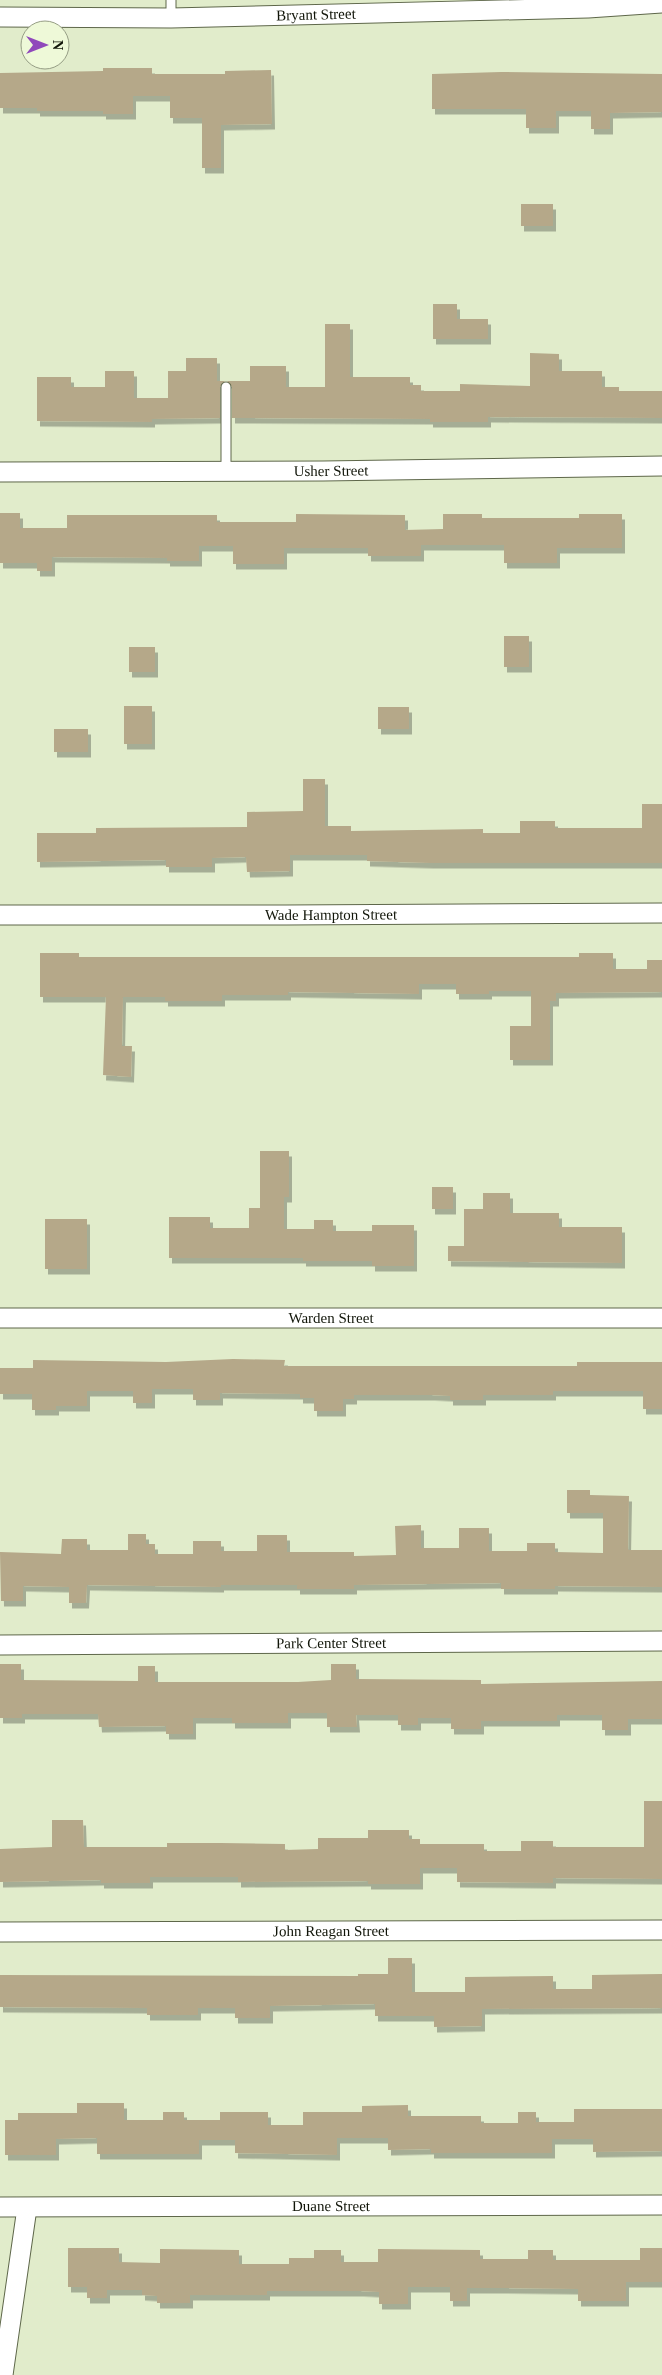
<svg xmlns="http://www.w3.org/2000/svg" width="662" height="2375" viewBox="0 0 662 2375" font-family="Georgia,serif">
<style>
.building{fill:#b5a889;filter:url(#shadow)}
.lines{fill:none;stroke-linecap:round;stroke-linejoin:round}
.lane-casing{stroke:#5e674a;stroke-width:11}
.street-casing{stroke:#5e674a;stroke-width:21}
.lane{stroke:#fff;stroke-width:9}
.street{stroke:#fff;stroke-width:19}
.labels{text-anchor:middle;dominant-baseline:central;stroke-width:5;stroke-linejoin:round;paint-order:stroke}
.street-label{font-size:15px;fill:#111509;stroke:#eef9d8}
</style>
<defs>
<filter id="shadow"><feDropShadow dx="3" dy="5.5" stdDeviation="0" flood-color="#0004"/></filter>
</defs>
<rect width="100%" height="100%" fill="#e1eccb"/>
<!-- building -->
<g class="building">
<polygon points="103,68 152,68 152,74 225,74 225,71 271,70 272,124 221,125 221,168 202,168 202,118 170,118 170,96 133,96 133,114 103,114 103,111 37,111 37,108 0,108 0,73 103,71"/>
<polygon points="501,72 662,74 662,112 610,113 610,129 591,129 591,111 556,111 556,128 526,128 526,109 432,109 432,74"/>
<rect x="521" y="204" width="32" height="22"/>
<polygon points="433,304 457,304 457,319 488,319 488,339 433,339"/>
<polygon points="325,324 350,324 350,377 410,377 410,385 421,385 421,391 460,391 460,384 530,386 530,353 559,354 559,371 602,371 602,387 619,387 619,391 662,391 662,418 488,417 488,422 430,422 430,419 232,418 232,387 227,381 250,381 250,366 286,366 286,387 325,387"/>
<polygon points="186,358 217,358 217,381 225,381 220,387 220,418 152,419 152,422 37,421 37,377 71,377 71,387 105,387 105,371 134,371 134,398 168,398 168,371 186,371"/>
<polygon points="0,513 20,513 20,528 67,528 67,515 217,515 217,522 296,522 296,514 405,515 405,530 443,529 443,514 482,514 482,518 579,518 579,514 622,514 622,548 557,548 557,563 504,563 504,545 421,545 421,556 368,556 368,548 284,548 284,564 233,564 233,546 199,546 199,561 167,561 167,558 52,557 52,571 37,571 37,563 0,563"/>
<rect x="504" y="636" width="25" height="31"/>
<rect x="129" y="647" width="26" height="25"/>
<rect x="124" y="706" width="28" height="38"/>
<rect x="378" y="707" width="31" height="22"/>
<rect x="54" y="729" width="34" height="23"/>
<polygon points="303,779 325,779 325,826 351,826 351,831 483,829 483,833 520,833 520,821 555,821 555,828 642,828 642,804 662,804 662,863 430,863 367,861 367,855 290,855 290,871 247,872 246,857 212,858 212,867 166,867 166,860 37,862 37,833 96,833 96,828 247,827 247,812 303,811"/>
<polygon points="40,953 79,953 79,957 579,957 579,953 613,953 613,969 647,969 647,960 662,960 662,992 556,993 556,1001 550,1001 550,1060 510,1060 510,1026 531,1026 531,991 489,991 489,994 456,994 456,984 419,984 419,994 288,992 288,995 222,995 222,1001 165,1001 165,997 123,997 122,1046 132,1046 131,1077 103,1075 106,997 40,997"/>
<polygon points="260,1151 289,1151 289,1197 284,1197 284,1229 314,1229 314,1220 333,1220 333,1231 372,1231 372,1225 414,1225 414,1266 372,1266 372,1261 303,1261 303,1258 169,1258 169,1217 210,1217 210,1228 249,1228 249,1208 260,1208"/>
<rect x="432" y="1187" width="21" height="22"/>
<polygon points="483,1193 510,1193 510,1213 559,1213 559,1227 622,1227 622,1263 448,1261 448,1246 464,1246 464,1209 483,1209"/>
<rect x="45" y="1219" width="42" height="50"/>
<polygon points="233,1359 285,1360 284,1366 577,1366 577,1362 662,1362 662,1409 643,1409 643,1391 553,1391 553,1395 483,1395 483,1400 450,1400 450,1396 432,1395 354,1395 354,1399 343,1399 343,1411 314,1411 314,1398 300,1398 300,1394 220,1393 220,1400 193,1400 193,1389 152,1389 152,1403 133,1403 133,1391 87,1391 87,1406 56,1406 56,1410 32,1410 32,1394 0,1394 0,1368 33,1368 33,1360 166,1362"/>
<polygon points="567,1490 590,1490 590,1495 629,1496 628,1550 662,1550 662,1587 555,1586 555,1589 501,1589 501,1583 354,1585 354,1589 297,1589 297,1585 221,1585 221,1587 87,1585 86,1603 69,1603 69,1587 23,1586 23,1601 1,1601 0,1552 61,1554 62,1539 87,1539 87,1550 128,1550 128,1534 146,1534 146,1544 155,1544 155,1554 193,1554 193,1541 221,1541 221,1551 257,1551 257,1535 287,1535 287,1552 354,1552 354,1556 396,1555 395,1526 421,1525 421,1548 459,1548 459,1528 489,1528 489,1551 527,1551 527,1543 555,1543 555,1552 603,1553 603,1513 567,1513"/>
<polygon points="0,1664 21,1664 21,1680 138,1681 138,1666 155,1666 155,1682 298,1682 331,1680 331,1664 356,1664 356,1679 481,1680 481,1684 662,1681 662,1719 628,1719 628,1730 602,1730 602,1715 557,1715 557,1721 481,1721 481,1729 451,1729 451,1718 418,1718 418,1725 398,1725 398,1715 356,1715 357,1727 327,1727 327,1713 288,1713 288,1723 232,1723 232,1718 193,1718 193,1734 166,1734 166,1726 99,1727 98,1714 22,1714 22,1718 0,1718"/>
<polygon points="644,1801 662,1801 662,1879 553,1878 553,1883 457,1882 457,1868 420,1868 420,1884 368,1884 368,1881 238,1882 238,1877 150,1877 150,1883 101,1883 101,1880 0,1882 0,1849 52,1847 52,1820 83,1820 84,1847 167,1847 167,1843 220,1843 285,1844 285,1850 318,1849 318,1838 368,1838 368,1830 409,1830 409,1839 420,1839 420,1844 484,1844 484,1851 521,1851 521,1841 553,1841 553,1847 644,1847"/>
<polygon points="388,1958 412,1958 412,1992 465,1992 465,1977 553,1976 553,1989 592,1989 592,1975 662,1974 662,2008 482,2009 482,2026 434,2027 434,2016 375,2016 375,2004 270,2006 270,2018 235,2018 235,2008 198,2008 198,2015 147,2015 147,2008 0,2007 0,1975 358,1976 358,1974 388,1974"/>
<polygon points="77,2103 124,2103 124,2120 163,2120 163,2112 184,2112 184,2120 220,2120 220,2112 268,2112 268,2125 303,2125 303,2112 362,2112 362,2106 408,2105 408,2116 481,2116 481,2123 518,2123 518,2112 536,2112 536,2122 574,2122 574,2109 662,2109 662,2151 593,2152 593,2139 552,2139 552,2153 431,2153 431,2149 388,2150 388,2138 337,2138 337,2155 235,2153 235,2140 199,2140 199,2154 97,2154 97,2138 56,2139 56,2155 5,2155 5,2120 18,2120 18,2113 77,2113"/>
<polygon points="68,2248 119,2248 119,2262 160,2263 160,2249 239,2250 239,2264 289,2264 289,2258 314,2258 314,2250 341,2250 341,2262 378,2262 378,2249 480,2250 480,2259 528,2259 528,2250 553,2250 553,2260 640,2260 640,2248 662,2248 662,2282 626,2282 626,2301 578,2301 578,2289 504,2288 467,2288 467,2301 450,2301 450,2287 408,2287 408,2304 379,2304 379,2292 361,2291 267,2291 267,2295 190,2295 190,2303 157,2303 157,2296 142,2295 142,2290 107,2290 107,2298 87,2298 87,2287 68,2287"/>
</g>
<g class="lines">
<defs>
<g id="lane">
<polyline points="171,18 171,0"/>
<polyline points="226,387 226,471"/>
</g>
<g id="street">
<path id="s1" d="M0,17l171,1 417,-10 74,-5"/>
<path id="s2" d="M0,472l323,-1 339,-5"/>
<path id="s3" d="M0,915h286l376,-2"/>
<path id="s4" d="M0,1318h662"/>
<path id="s5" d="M0,1645l662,-4"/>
<path id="s6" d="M0,1932l662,-2"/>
<path id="s7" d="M0,2207l662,-2"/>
<polyline points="3,2375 27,2208"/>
</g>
</defs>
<!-- lane casing -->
<use href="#lane" class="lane-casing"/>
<!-- street casing -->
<use href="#street" class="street-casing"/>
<!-- lane -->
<use href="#lane" class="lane"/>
<!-- street -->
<use href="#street" class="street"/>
</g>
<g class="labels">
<!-- street labels -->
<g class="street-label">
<text stroke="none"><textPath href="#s1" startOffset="316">Bryant Street</textPath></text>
<text stroke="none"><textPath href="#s2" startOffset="331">Usher Street</textPath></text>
<text stroke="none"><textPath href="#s3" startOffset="331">Wade Hampton Street</textPath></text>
<text stroke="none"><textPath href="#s4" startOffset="331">Warden Street</textPath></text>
<text stroke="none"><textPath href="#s5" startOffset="331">Park Center Street</textPath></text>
<text stroke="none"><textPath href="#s6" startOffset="331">John Reagan Street</textPath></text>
<text stroke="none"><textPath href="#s7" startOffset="331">Duane Street</textPath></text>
</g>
</g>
<!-- north arrow -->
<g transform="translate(45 45) rotate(90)"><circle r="24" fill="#eef9d8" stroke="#969e85"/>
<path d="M0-4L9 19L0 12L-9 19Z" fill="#9048bb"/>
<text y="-8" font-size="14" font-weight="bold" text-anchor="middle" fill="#111509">N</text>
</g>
</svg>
